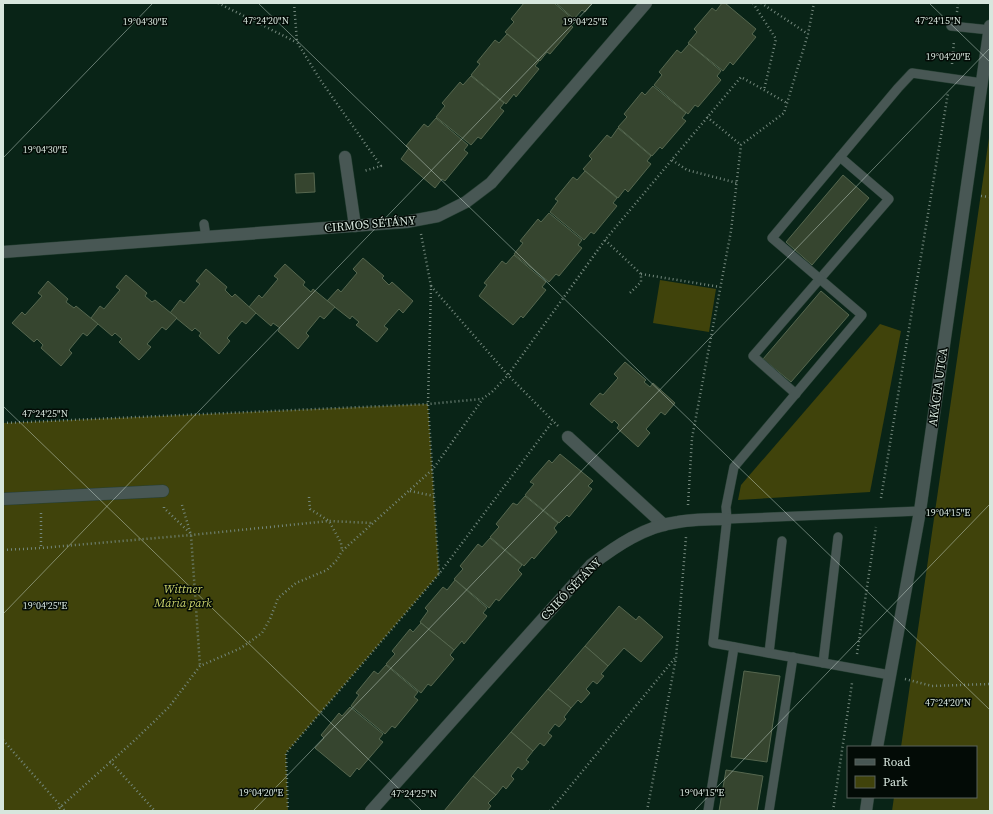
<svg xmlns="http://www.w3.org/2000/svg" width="993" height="814" viewBox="0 0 993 814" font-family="'Source Serif 4',serif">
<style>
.green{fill:#40430b}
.building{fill:#36452f;stroke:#56674f}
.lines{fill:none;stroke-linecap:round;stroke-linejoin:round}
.lane-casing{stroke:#263f33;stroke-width:10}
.street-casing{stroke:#263f33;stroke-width:13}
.path{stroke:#74887d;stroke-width:2.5;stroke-dasharray:1 3;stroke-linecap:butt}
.lane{stroke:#485754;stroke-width:9}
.street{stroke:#485754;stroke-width:12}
.ticks{fill:none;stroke:#d7e6dd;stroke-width:1;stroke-opacity:0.45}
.labels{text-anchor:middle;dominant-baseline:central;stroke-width:3;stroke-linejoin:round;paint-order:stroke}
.street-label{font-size:12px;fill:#d7e6dd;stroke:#030b06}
.park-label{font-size:12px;font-style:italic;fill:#cbd26b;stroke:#030b06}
.ticks-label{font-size:10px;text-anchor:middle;fill:#d7e6dd;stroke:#030b06;stroke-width:3;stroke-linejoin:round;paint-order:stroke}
</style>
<rect width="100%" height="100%" fill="#092417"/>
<!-- green -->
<g class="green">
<polygon points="990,131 990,811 892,811 894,797 976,797 976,747 901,747"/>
<polygon points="660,280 716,289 709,332 653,323"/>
<polygon points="880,324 901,331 870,492 738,500 741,485"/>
<polygon points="428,404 439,574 286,753 288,811 3,811 3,423"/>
</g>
<!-- building -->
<g class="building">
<polygon points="524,3 554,3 573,19 569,24 573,27 550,54 547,52 540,61 505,32 514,22 511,19"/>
<polygon points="556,3 592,3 585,12 582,10 574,19"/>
<polygon points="722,3 725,3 756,29 752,34 756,37 733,65 730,62 723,71 688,43 697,32 694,29 712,8 716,11"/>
<polygon points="507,34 539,61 535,66 539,69 516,97 514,94 506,104 471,75 480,64 477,62 495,40 499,43"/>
<polygon points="689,44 721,71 717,76 721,80 698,107 695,105 688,114 654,85 662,75 659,72 677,50 681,53"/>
<polygon points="471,76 504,103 500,108 504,111 481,139 478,137 471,145 436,117 445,106 442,103 460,82 463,85"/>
<polygon points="653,86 686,113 682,118 686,121 662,149 660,147 652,156 618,127 627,117 624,114 642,92 645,95"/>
<polygon points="436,118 468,145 464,150 468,153 445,181 442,179 435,188 401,159 409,148 406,146 424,124 428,127"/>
<polygon points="618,128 651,156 647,161 651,164 628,192 625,189 618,198 583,169 592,159 589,156 607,135 611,138"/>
<polygon points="585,171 617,198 613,203 617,206 594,234 591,232 584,240 550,212 558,201 555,199 573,177 577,180"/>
<polygon points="314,173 315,192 296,193 295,174"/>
<polygon points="843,175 869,198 812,265 786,242"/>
<polygon points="549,213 582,240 578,245 582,248 559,276 556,274 549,282 514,254 523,243 520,241 538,219 541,222"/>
<polygon points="514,255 546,282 542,287 546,290 523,318 521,316 513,325 479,296 487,285 484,283 502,261 506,264"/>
<polygon points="363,258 384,276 382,278 389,285 392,282 413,301 403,313 399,309 384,326 388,329 377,342 356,325 359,322 352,316 350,319 327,301 338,289 341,292 357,273 353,269"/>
<polygon points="285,264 305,282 303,285 311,292 313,289 335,307 324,319 320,316 306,333 309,336 298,349 278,331 280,328 273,323 271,326 249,307 259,295 262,298 278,279 274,276"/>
<polygon points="206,269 227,287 225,290 232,297 235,294 256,313 246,324 242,321 227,338 230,341 219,354 199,336 201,333 195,328 192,331 170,313 180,300 184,303 200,284 196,281"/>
<polygon points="126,275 147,293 145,296 152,302 155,300 177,318 166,330 162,327 147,344 151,347 139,360 119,342 122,339 115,333 112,336 91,318 100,306 104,309 120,290 116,287"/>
<polygon points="48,281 68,299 66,302 74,308 76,306 98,324 87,336 83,333 69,350 72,353 61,366 41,348 43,345 37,339 34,342 12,323 22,312 25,315 42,296 38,293"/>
<polygon points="821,291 849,315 791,382 763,359"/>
<polygon points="625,362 646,380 644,382 650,387 653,383 675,403 665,415 661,412 646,429 650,433 638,447 617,428 619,425 614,420 612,423 590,404 600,393 603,395 618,378 614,374"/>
<polygon points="560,454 593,481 588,486 592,489 569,517 567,515 559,523 525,495 534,484 530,482 549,460 552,463"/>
<polygon points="525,496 558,523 554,528 557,532 534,559 532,557 524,566 490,537 499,527 496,524 513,503 517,505"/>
<polygon points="490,538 522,565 518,570 522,574 499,601 496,599 489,608 454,579 463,569 460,566 478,544 482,547"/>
<polygon points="455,580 487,608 483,613 487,616 464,644 462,641 454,650 420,622 428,611 425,608 443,587 447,590"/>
<polygon points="619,606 636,620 639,616 663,637 641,662 624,648 608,666 585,646"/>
<polygon points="421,623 454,650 450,655 454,659 431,686 428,684 421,693 386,664 395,654 392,651 410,629 413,632"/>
<polygon points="585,646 608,666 601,674 604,676 597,684 593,681 586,689 590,693 581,703 578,700 571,708 548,689"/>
<polygon points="386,665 418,692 414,697 418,700 395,728 392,726 385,734 351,706 359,695 356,693 374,671 378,674"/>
<polygon points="744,671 780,676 767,762 731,757"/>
<polygon points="548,689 571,708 564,717 566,719 559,727 555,724 548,733 552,736 544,746 540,743 533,751 511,732"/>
<polygon points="350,707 383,734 379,739 383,742 359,770 357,768 350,777 315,748 324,738 321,735 339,713 342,716"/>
<polygon points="511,732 533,751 526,760 529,762 522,770 518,767 511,776 514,779 506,789 503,786 496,795 473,776"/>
<polygon points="726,770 763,776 757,811 719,811"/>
<polygon points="473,776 496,795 488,803 491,806 487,811 444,811"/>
</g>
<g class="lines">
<defs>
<g id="lane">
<polyline points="951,26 990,30"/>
<polyline points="204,224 206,237"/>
<polyline points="796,394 753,356 889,199 840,157"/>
<polyline points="727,519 920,511"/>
<polyline points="769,653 782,541"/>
<polyline points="823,663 838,537"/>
<polyline points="890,675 713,643 727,519 726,507 734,467 862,315 772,238 898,88 912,73 982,83"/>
<polyline points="708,811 734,647"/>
<polyline points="769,811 793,657"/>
</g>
<g id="street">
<polyline points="345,157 355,226"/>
<polyline points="3,252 406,222 438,216 466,202 491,183 646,3"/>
<polyline points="568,437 664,525"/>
<polyline points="3,499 163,491"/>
<polyline points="877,747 920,511 990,26"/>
<path d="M371,811l220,-246c25,-19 54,-39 87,-43 16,-3 32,-3 49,-3"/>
<polyline points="866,811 868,797"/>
</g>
</defs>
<!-- lane casing -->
<use href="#lane" class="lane-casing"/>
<!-- street casing -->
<use href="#street" class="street-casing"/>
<!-- path -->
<g class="path">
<polyline points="3,3 4,3"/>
<polyline points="218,3 296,42"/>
<polyline points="294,3 297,42 321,81 381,166 364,171"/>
<polyline points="753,3 776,39 764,90"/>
<polyline points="761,3 808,34"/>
<polyline points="957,12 958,3"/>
<polyline points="952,64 954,41"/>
<polyline points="707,117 741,145"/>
<polyline points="672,160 687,170 737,183"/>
<polyline points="981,196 990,197"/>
<polyline points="421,234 431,286 428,404 439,574"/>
<polyline points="605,240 641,274 641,282 630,293"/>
<polyline points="641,274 720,287"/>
<polyline points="431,286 508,375 558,426"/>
<polyline points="3,423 428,404 482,399 492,392 508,375 605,240 741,77 787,103"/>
<polyline points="410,491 434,496"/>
<polyline points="309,497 310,509 329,521 341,543 342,551"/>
<polyline points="881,498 948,93"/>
<polyline points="182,505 191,535 200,666"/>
<polyline points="688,505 692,438 731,231 741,145 784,113 808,34 814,3"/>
<polyline points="164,507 164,508 191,534"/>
<polyline points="41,513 41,548"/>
<polyline points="3,550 41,548 191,535 329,521 372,523"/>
<polyline points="857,654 876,527"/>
<polyline points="905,679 932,686 990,684"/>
<polyline points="3,740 65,811"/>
<polyline points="110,761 155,811"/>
<polyline points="56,811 136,739 169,707 200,666 241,648 262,633 270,619 278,598 296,583 327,570 337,560 342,551 433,469 482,400"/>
<polyline points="288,811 286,753 439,574 553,421"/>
<polyline points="550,811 675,658"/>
<polyline points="647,811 676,658 686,537"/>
<polyline points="833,811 852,683"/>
</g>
<!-- lane -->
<use href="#lane" class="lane"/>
<!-- street -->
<use href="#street" class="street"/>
</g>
<!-- ticks -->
<path class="ticks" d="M258,3l732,707M929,3l61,59M3,158l150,-155M3,406l419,405M3,614l590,-611M253,811l737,-763M694,811l296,-307"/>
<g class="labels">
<!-- street labels -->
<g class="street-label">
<text transform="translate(370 224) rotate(-5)">CIRMOS SÉTÁNY</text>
<text transform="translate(938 387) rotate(-82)">AKÁCFA UTCA</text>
<text transform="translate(571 589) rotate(-46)">CSIKÓ SÉTÁNY</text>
</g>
<!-- park labels -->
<g class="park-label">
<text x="183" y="589">Wittner<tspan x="183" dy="14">Mária park</tspan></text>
</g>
</g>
<g class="ticks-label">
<text x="266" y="24">47°24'20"N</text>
<text x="938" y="24">47°24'15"N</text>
<text x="145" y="25">19°04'30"E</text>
<text x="585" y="25">19°04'25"E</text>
<text x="948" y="60">19°04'20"E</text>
<text x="45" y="153">19°04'30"E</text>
<text x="45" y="417">47°24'25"N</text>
<text x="948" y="516">19°04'15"E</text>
<text x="45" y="609">19°04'25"E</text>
<text x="948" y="706">47°24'20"N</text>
<text x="261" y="796">19°04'20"E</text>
<text x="702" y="796">19°04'15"E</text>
<text x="414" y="797">47°24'25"N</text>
</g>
<!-- border -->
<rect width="993" height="814" fill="none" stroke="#d7e6dd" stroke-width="8"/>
<!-- legend -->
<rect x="847" y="746" width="130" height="52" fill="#030b06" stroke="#58635c"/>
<rect x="855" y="759" width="20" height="6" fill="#485754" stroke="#58635c"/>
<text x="883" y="766" font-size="12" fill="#d7e6dd">Road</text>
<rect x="855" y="776" width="20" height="12" fill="#40430b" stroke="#58635c"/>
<text x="883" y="786" font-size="12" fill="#d7e6dd">Park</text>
</svg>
